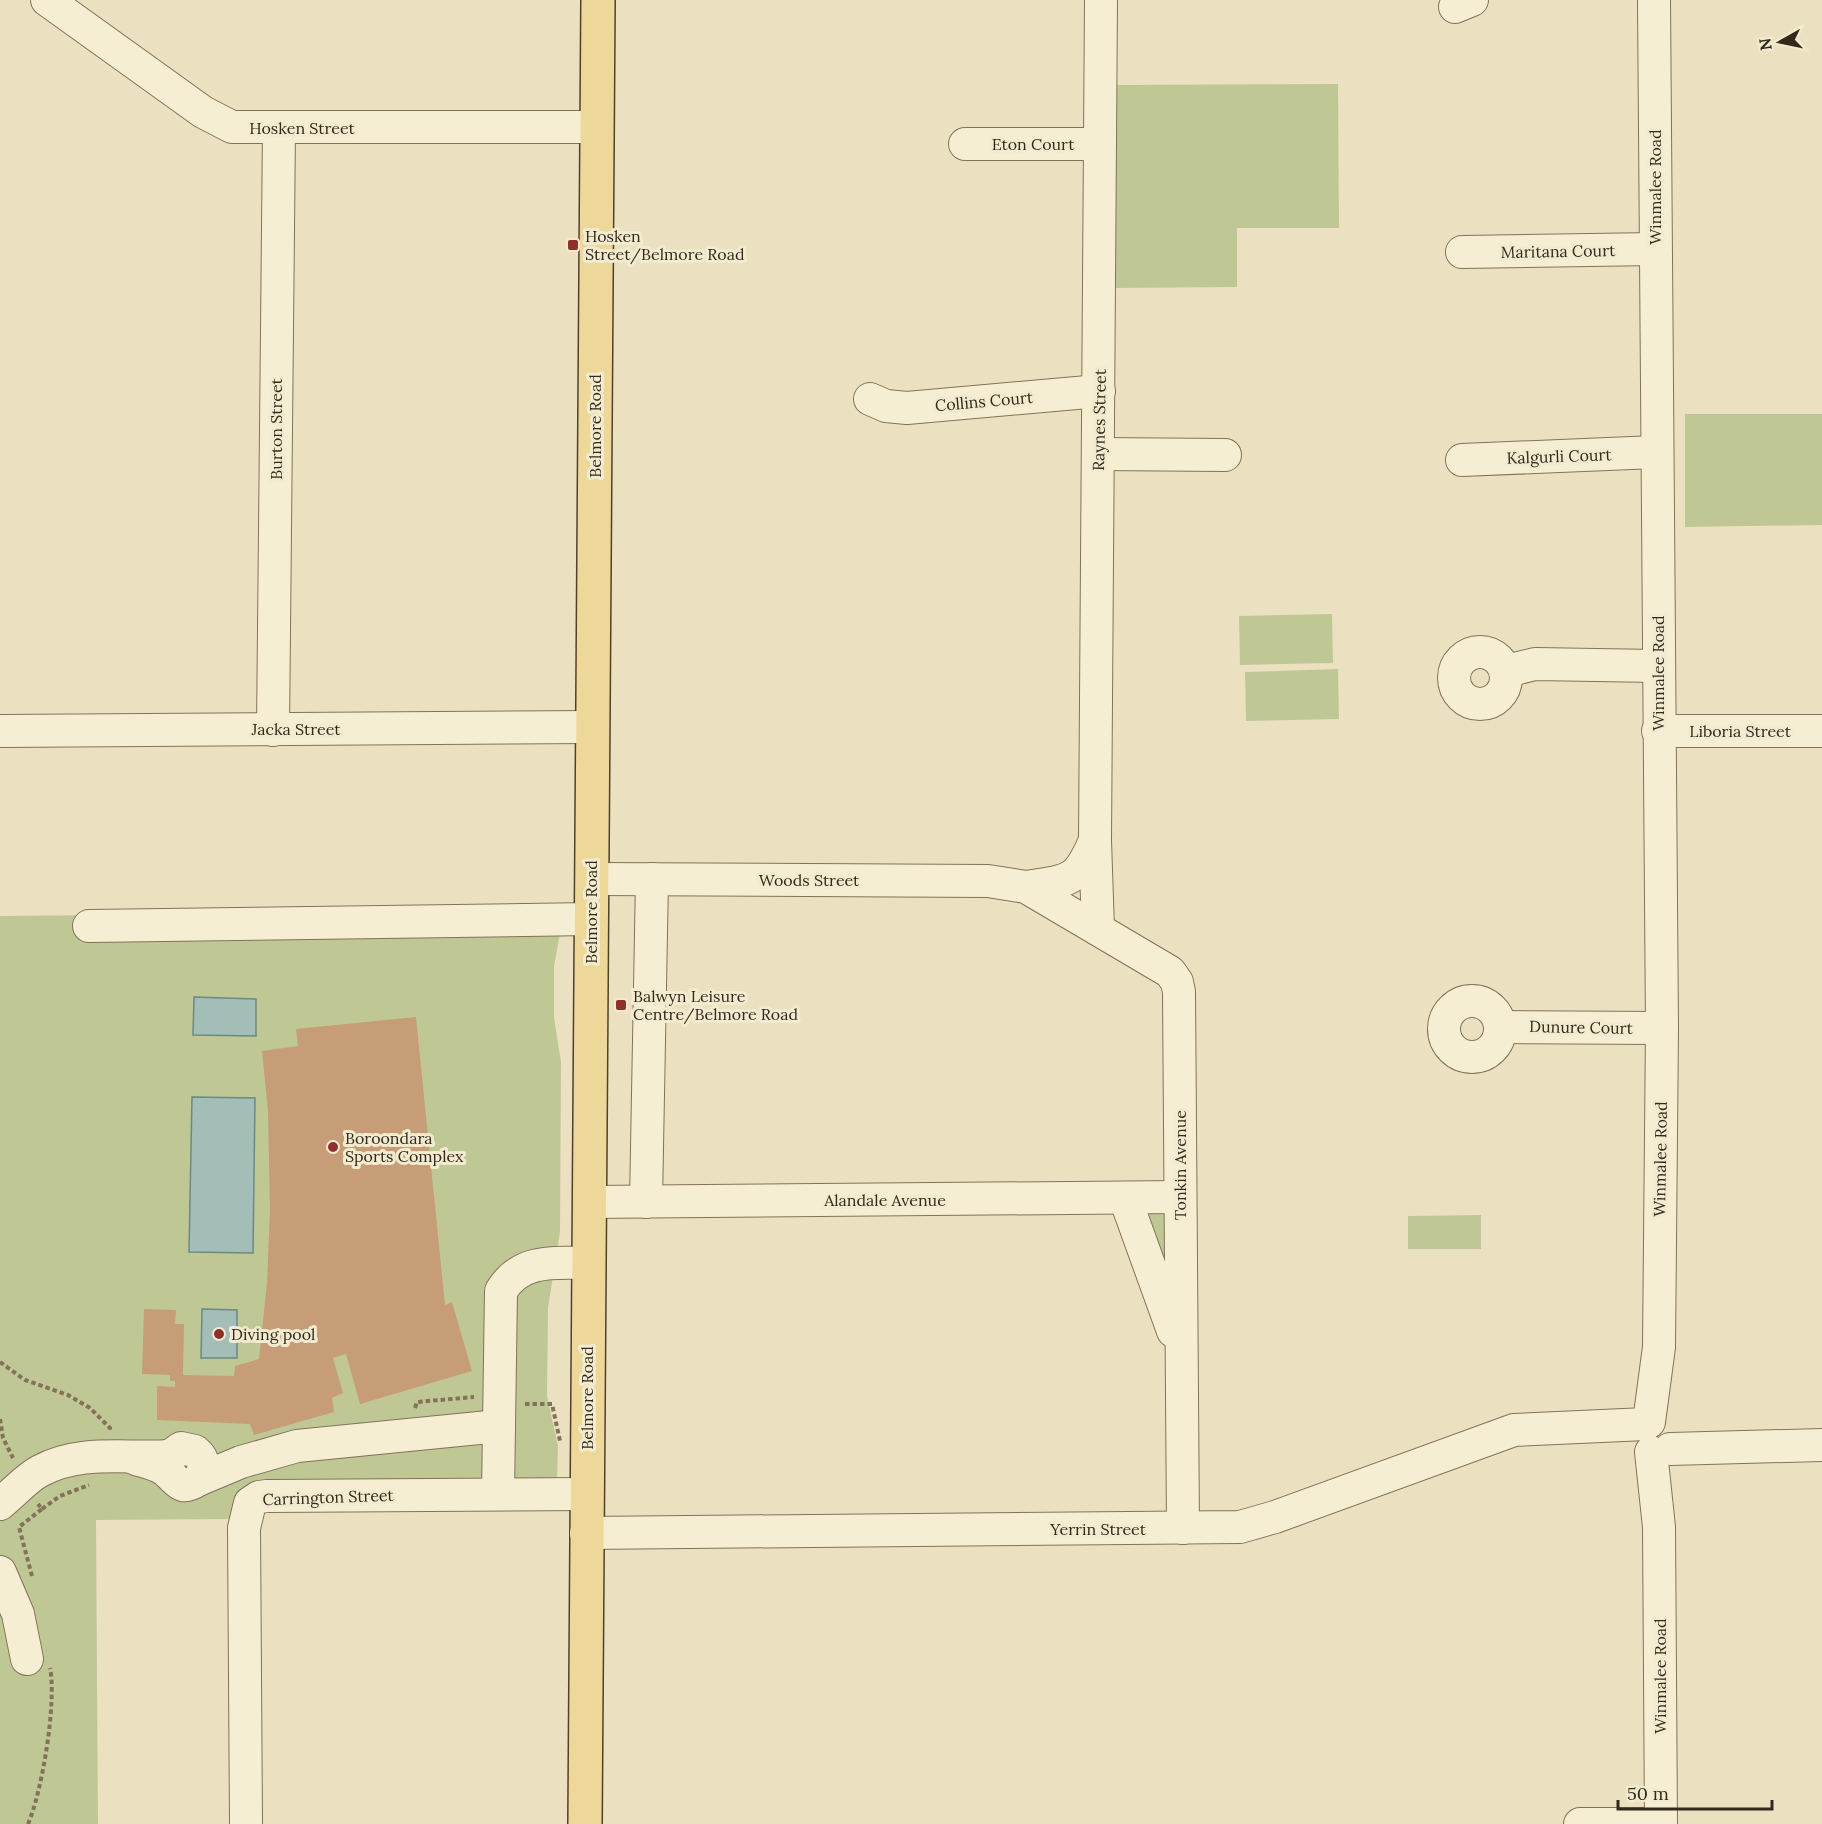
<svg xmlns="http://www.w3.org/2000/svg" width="1822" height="1824" viewBox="0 0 1822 1824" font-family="Lora,serif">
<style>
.green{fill:#bfc895}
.water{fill:#a3bdb7;stroke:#6b8a84;stroke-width:1.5}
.building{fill:#c79d78}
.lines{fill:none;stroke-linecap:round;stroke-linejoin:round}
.minor-casing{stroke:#837259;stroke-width:34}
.major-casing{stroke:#51402d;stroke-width:36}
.path{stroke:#837259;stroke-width:4;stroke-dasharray:4.5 3;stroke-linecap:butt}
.minor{stroke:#f6eed2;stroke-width:32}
.major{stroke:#edd899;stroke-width:33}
.poi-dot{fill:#8e312d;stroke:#f3ebcf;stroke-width:2}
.labels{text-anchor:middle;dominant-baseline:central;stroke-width:6;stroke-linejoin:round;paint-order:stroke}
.street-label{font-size:16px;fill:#33291d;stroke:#f3ebcf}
.poi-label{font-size:16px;fill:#33291d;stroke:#f3ebcf;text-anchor:start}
</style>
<rect width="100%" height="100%" fill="#ebe1c0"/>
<!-- green -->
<g class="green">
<polygon points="1338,84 1339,228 1237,228 1237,287 1115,288 1114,85"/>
<polygon points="1685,414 1822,414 1822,525 1685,527"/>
<polygon points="1332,614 1333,663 1240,665 1239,616"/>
<polygon points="1338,669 1339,719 1246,721 1245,672"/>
<polygon points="109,915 561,928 554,966 554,1018 561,1062 560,1232 548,1308 547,1396 558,1446 557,1482 245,1488 234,1503 233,1519 96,1520 98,1824 0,1824 0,916"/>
<polygon points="1146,1211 1167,1211 1166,1269"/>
<polygon points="1481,1215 1481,1249 1408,1249 1408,1216"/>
</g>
<!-- water -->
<g class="water">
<polygon points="194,997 256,999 256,1036 193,1035"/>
<polygon points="192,1097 255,1098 253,1253 189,1252"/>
<polygon points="202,1309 237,1310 237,1358 201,1358"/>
</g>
<!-- building -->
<polygon class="building" points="416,1017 445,1305 452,1302 472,1371 360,1404 346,1354 333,1358 343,1393 332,1398 334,1412 254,1435 250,1424 157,1420 157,1386 175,1387 175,1381 170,1381 170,1375 142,1374 144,1309 176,1310 175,1324 184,1324 183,1375 234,1376 235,1366 259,1359 267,1283 270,1210 268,1111 262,1051 298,1046 296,1029"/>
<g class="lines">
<defs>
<g id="minor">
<polyline points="47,0 203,112 232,127 597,127"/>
<polyline points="1455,7 1472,0"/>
<polyline points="965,144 1100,144"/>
<polyline points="1462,252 1655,249"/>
<polyline points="870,399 886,406 907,408 1099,391"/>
<polyline points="1098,454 1225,455"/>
<polyline points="1462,460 1656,452"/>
<circle cx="1480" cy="678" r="26"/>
<polyline points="1506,671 1535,664 1657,666"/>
<polyline points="273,730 279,129"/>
<polyline points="0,731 593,727"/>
<polyline points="1658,731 1822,731"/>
<polyline points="592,879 988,881 1026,887 1170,972 1177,982 1179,992 1183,1528"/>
<path d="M1026,887c44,-7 51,-4 69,-47"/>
<polyline points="89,926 591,919"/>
<polyline points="1098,929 1095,840 1101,0"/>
<circle cx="1472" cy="1029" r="28"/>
<polyline points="1500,1027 1662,1028"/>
<polyline points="1125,1198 1173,1331"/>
<polyline points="589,1202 1180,1197"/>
<polyline points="646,1202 652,879"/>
<polyline points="1649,1422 1659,1347 1662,1028 1654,0"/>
<polyline points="1670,1449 1822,1445"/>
<polyline points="1651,1452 1659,1527 1661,1824"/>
<path d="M136,1459c9,3 24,6 31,13 11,9 13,20 31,8 8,-10 7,-21 -3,-29l-14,-3 -11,8 -3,16"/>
<polyline points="198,1480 241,1462 297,1446 499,1426"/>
<path d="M498,1494l3,-203c20,-33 54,-28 87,-28"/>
<path d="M0,1504c13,-10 25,-25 40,-33 41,-22 85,-12 130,-15"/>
<polyline points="586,1533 1240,1527 1275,1517 1514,1430 1646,1424"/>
<polyline points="0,1572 18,1614 27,1659"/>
<polyline points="246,1824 244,1528 250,1503 259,1497 267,1496 587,1494"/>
<polyline points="1580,1824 1661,1824"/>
</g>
<polyline id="major" points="585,1824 598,0"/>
</defs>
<!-- minor casing -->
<use href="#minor" class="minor-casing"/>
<!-- major casing -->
<use href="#major" class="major-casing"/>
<!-- path -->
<g class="path">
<polyline points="0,1362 25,1380 68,1395 90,1408 110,1428 110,1432"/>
<polyline points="525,1404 552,1404 560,1441"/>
<polyline points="415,1408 417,1402 474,1397"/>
<polyline points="0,1419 3,1438 13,1458"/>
<polyline points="42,1509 60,1496 89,1485"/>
<polyline points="32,1576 19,1527 42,1509 38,1504"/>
<path d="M28,1824c14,-32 29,-122 22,-156"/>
</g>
<!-- minor -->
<use href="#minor" class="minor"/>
<!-- major -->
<use href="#major" class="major"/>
</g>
<!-- markers -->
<g class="poi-dot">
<rect x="567" y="239" width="12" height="12" rx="3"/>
<rect x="615" y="999" width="12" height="12" rx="3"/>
<circle cx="333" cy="1147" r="6"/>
<circle cx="219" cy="1334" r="6"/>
</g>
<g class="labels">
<!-- street labels -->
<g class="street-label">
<text x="302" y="128">Hosken Street</text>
<text x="1033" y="144">Eton Court</text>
<text transform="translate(1655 187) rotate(-90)">Winmalee Road</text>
<text transform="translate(1558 251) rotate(-1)">Maritana Court</text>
<text transform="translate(984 401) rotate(-5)">Collins Court</text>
<text transform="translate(1099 420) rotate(-89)">Raynes Street</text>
<text transform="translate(595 426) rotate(-90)">Belmore Road</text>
<text transform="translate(276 429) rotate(-90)">Burton Street</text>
<text transform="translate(1559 456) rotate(-2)">Kalgurli Court</text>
<text transform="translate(1658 673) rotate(-90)">Winmalee Road</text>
<text x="296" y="729">Jacka Street</text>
<text x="1740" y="731">Liboria Street</text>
<text x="809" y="880">Woods Street</text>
<text transform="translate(591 912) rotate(-90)">Belmore Road</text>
<text transform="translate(1581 1027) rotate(1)">Dunure Court</text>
<text transform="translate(1660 1159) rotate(-89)">Winmalee Road</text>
<text transform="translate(1180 1165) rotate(-90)">Tonkin Avenue</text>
<text x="885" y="1200">Alandale Avenue</text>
<text transform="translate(587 1398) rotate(-90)">Belmore Road</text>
<text transform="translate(328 1497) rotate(-2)">Carrington Street</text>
<text x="1098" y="1529">Yerrin Street</text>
<text transform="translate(1660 1676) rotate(-90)">Winmalee Road</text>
</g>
<!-- poi labels -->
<g class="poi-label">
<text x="585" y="236">Hosken<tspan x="585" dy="18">Street/Belmore Road</tspan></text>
<text x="633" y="996">Balwyn Leisure<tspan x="633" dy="18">Centre/Belmore Road</tspan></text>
<text x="345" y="1138">Boroondara<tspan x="345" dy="18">Sports Complex</tspan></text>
<text x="231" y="1334">Diving pool</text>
</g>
</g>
<!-- north arrow -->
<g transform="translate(1780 42) rotate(261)" stroke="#f3ebcf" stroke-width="4.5" paint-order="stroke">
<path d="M0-4.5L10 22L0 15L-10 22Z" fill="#33291d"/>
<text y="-9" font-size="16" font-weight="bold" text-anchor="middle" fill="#33291d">N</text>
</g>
<!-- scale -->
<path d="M1618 1800v9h154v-9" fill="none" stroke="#33291d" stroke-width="3"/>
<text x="1627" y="1800" font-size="18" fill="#33291d" stroke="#f3ebcf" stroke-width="4.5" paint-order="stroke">50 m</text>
</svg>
